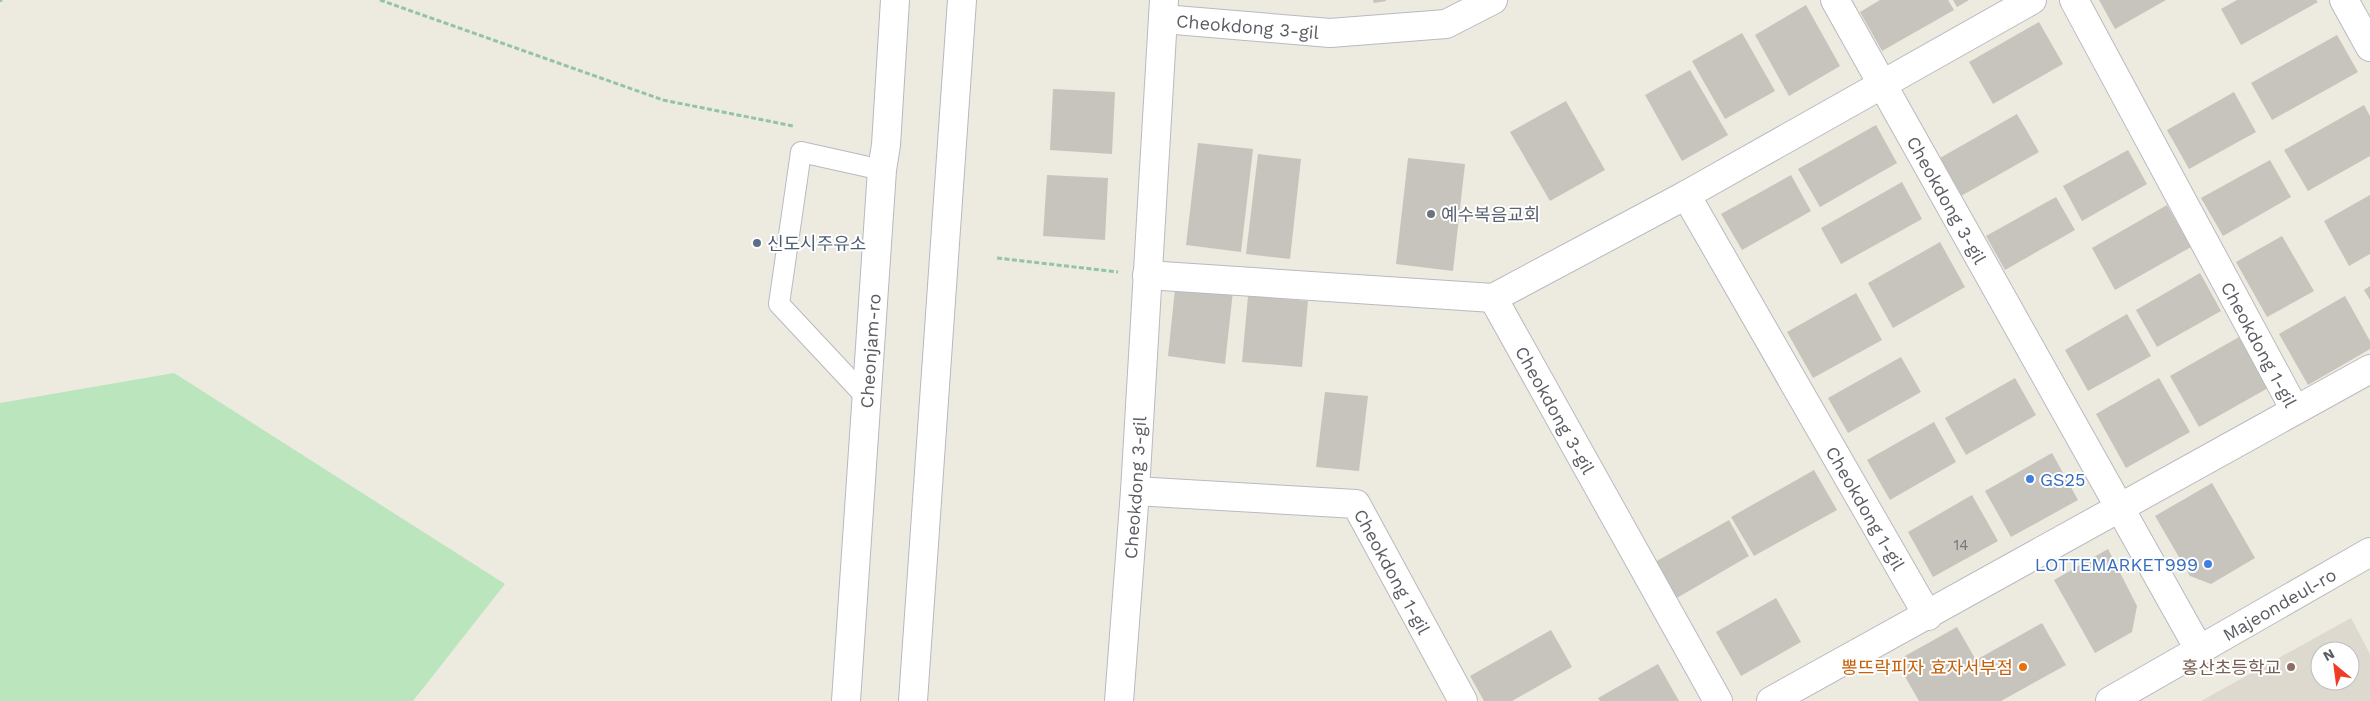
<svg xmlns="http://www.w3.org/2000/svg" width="2370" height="701" viewBox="0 0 2370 701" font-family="'Work Sans','Noto Sans KR',sans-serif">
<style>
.education{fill:#ddd9cf;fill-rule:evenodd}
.green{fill:#bbe5bd}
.building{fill:#c7c4bd}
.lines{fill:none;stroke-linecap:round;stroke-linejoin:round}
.lane-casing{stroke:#b8bac0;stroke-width:22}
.street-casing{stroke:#b8bac0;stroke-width:30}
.secondary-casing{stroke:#b6b9c0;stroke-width:30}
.path{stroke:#93c4a3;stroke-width:3;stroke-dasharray:5 2.5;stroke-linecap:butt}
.lane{stroke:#fff;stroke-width:20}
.street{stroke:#fff;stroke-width:28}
.secondary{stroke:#fff;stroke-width:28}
.worship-dot{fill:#6b7280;stroke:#fff;stroke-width:2}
.service-dot{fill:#5c6f8a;stroke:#fff;stroke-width:2}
.shop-dot{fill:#3f7fe0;stroke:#fff;stroke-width:2}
.food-dot{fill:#e8710a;stroke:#fff;stroke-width:2}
.education-dot{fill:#8d6e63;stroke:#fff;stroke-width:2}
.labels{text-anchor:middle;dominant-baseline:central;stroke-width:4;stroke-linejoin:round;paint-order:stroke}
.number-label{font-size:15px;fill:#747679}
.street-label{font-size:18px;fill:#595c62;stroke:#fff}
.worship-label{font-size:18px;fill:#5b616d;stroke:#fff;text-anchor:start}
.service-label{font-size:18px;fill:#4e5e75;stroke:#fff;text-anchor:start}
.shop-label{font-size:18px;fill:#366cbe;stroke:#fff;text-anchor:start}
.food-label{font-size:18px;fill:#c56008;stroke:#fff;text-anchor:end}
.education-label{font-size:18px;fill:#785e54;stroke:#fff;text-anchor:end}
</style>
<rect width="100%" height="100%" fill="#edeae0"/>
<!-- education -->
<path class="education" d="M2351,618l19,36v47h-169zM2320,651h30v30h-30z"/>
<!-- green -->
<polygon class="green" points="174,373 505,584 413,701 0,701 0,403"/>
<!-- building -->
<g class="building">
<polygon points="1373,0 1386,0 1386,1 1374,3"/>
<polygon points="1880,0 1948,0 1954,10 1882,51 1860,12"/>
<polygon points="1953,0 1969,0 1957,7"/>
<polygon points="2099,0 2166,0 2115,29"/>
<polygon points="2237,0 2316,0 2318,2 2241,45 2221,9"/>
<polygon points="1806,5 1840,66 1789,96 1755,35"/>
<polygon points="2039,22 2063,64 1993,104 1969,62"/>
<polygon points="1742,33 1775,91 1725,119 1692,61"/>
<polygon points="2337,35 2358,72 2272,120 2251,83"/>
<polygon points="1690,70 1728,135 1682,161 1645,95"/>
<polygon points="1053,89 1115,92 1112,154 1050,150"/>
<polygon points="2234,92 2256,132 2189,169 2167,130"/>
<polygon points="1566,101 1605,170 1550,201 1510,132"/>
<polygon points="2364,105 2370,116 2370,156 2308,191 2284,150"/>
<polygon points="2017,114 2039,152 1961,196 1940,158"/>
<polygon points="1876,125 1897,163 1820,207 1798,169"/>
<polygon points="1198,143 1253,149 1241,252 1186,245"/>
<polygon points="2128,150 2147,184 2082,221 2063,186"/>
<polygon points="1258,154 1301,159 1290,259 1246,254"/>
<polygon points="1408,158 1465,164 1453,271 1396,264"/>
<polygon points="2270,160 2291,197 2223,236 2201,198"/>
<polygon points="1047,175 1108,178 1105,240 1043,236"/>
<polygon points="1791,175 1811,211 1742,250 1721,214"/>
<polygon points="1902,182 1922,219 1841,264 1821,228"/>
<polygon points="2370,195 2370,254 2349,266 2324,221"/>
<polygon points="2056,197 2075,230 2005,270 1986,236"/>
<polygon points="2167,205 2191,247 2115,290 2092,248"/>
<polygon points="2282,236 2314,291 2267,317 2236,262"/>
<polygon points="1940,242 1965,287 1893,328 1868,283"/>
<polygon points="2200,273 2221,311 2157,347 2136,310"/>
<polygon points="2370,286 2370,300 2364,290"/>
<polygon points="1175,289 1233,291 1225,364 1168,356"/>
<polygon points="1856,293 1882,340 1813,378 1787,332"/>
<polygon points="1248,296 1308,301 1302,367 1242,362"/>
<polygon points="2345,296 2370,341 2370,349 2308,385 2279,334"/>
<polygon points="2127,314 2151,356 2088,391 2065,350"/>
<polygon points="2239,337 2268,388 2199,427 2170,376"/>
<polygon points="1901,357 1921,392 1848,433 1828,398"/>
<polygon points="2015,378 2036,415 1966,455 1945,418"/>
<polygon points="2159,378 2190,432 2126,468 2096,414"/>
<polygon points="1325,392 1368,396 1359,471 1316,467"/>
<polygon points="1934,422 1956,462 1890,500 1867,460"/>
<polygon points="2052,453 2078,500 2011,537 1985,491"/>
<polygon points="1814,470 1837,510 1754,556 1731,517"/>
<polygon points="2212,483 2255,558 2211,584 2190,576 2155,516"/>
<polygon points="1972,495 1998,541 1933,577 1908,532"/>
<polygon points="1729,520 1749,556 1675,599 1655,562"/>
<polygon points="2108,549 2137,606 2132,632 2095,653 2054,580"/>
<polygon points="1776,598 1801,642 1741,676 1716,632"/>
<polygon points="2042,623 2066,665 2001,701 1919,701 1896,661 1957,627 1976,660"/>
<polygon points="1551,630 1572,667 1512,701 1484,701 1470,676"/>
<polygon points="1658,664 1679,701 1600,701 1598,698"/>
</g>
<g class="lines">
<defs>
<polyline id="lane" points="865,396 779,304 801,152 882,170"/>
<g id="street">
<path id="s1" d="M1835,0l365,651"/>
<path id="s2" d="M2074,0l221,410"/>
<polyline points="2344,0 2370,47"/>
<path id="s3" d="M1163,19l167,14 116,-9 47,-24"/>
<path id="s4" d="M1686,195l242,421"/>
<polyline points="1147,275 1493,298 1686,195 2032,0"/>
<path id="s5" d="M1493,298l225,403"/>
<path id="s6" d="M1135,491l221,13 107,197"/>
<path id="s7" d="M1119,701l16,-210 29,-491"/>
<polyline points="1771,701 2370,369"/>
<path id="s8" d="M2110,701l260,-149"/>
</g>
<g id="secondary">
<path id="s9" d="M846,701l36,-531 4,-25 9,-145"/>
<polyline points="913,701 962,0"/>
</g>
</defs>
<!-- lane casing -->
<use href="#lane" class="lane-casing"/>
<!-- street casing -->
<use href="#street" class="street-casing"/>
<!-- secondary casing -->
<use href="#secondary" class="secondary-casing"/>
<!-- path -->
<g class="path">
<polyline points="380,0 663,100 793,126"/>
<polyline points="0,1 2,0"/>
<polyline points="997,258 1118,272"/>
</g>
<!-- lane -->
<use href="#lane" class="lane"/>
<!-- street -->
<use href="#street" class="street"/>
<!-- secondary -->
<use href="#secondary" class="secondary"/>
</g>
<!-- markers -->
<circle class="worship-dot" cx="1431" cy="214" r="5"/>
<circle class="service-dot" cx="757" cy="243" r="5"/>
<g class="shop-dot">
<circle cx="2030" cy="479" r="5"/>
<circle cx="2208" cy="564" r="5"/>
</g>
<circle class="food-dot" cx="2023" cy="667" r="5"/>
<circle class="education-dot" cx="2291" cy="667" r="5"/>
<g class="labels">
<!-- number labels -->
<g class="number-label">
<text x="1961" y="545">14</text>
</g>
<!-- street labels -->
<g class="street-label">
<text stroke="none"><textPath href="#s3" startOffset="85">Cheokdong 3-gil</textPath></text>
<text stroke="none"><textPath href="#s1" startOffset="229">Cheokdong 3-gil</textPath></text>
<text stroke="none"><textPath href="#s2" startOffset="391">Cheokdong 1-gil</textPath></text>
<text stroke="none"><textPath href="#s9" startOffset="351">Cheonjam-ro</textPath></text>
<text stroke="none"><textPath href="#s5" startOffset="128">Cheokdong 3-gil</textPath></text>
<text stroke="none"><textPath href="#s7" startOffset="214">Cheokdong 3-gil</textPath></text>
<text stroke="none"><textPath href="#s4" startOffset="361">Cheokdong 1-gil</textPath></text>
<text stroke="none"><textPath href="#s6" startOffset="298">Cheokdong 1-gil</textPath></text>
<text stroke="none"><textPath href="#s8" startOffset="195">Majeondeul-ro</textPath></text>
</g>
<!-- worship labels -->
<g class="worship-label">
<text x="1441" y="214">예수복음교회</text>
</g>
<!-- service labels -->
<g class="service-label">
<text x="767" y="243">신도시주유소</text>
</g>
<!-- shop labels -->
<g class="shop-label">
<text x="2040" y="479">GS25</text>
<text x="2198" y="564" text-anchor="end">LOTTEMARKET999</text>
</g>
<!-- food labels -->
<g class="food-label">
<text x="2013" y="667">뽕뜨락피자 효자서부점</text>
</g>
<!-- education labels -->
<g class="education-label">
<text x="2281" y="667">홍산초등학교</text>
</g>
</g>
<!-- north arrow -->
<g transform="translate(2335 666) rotate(331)"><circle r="24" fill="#ffffff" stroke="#bdbec0"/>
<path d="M0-4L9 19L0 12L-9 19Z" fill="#ee3c25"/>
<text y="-8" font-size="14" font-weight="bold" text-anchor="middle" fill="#595c62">N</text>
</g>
</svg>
